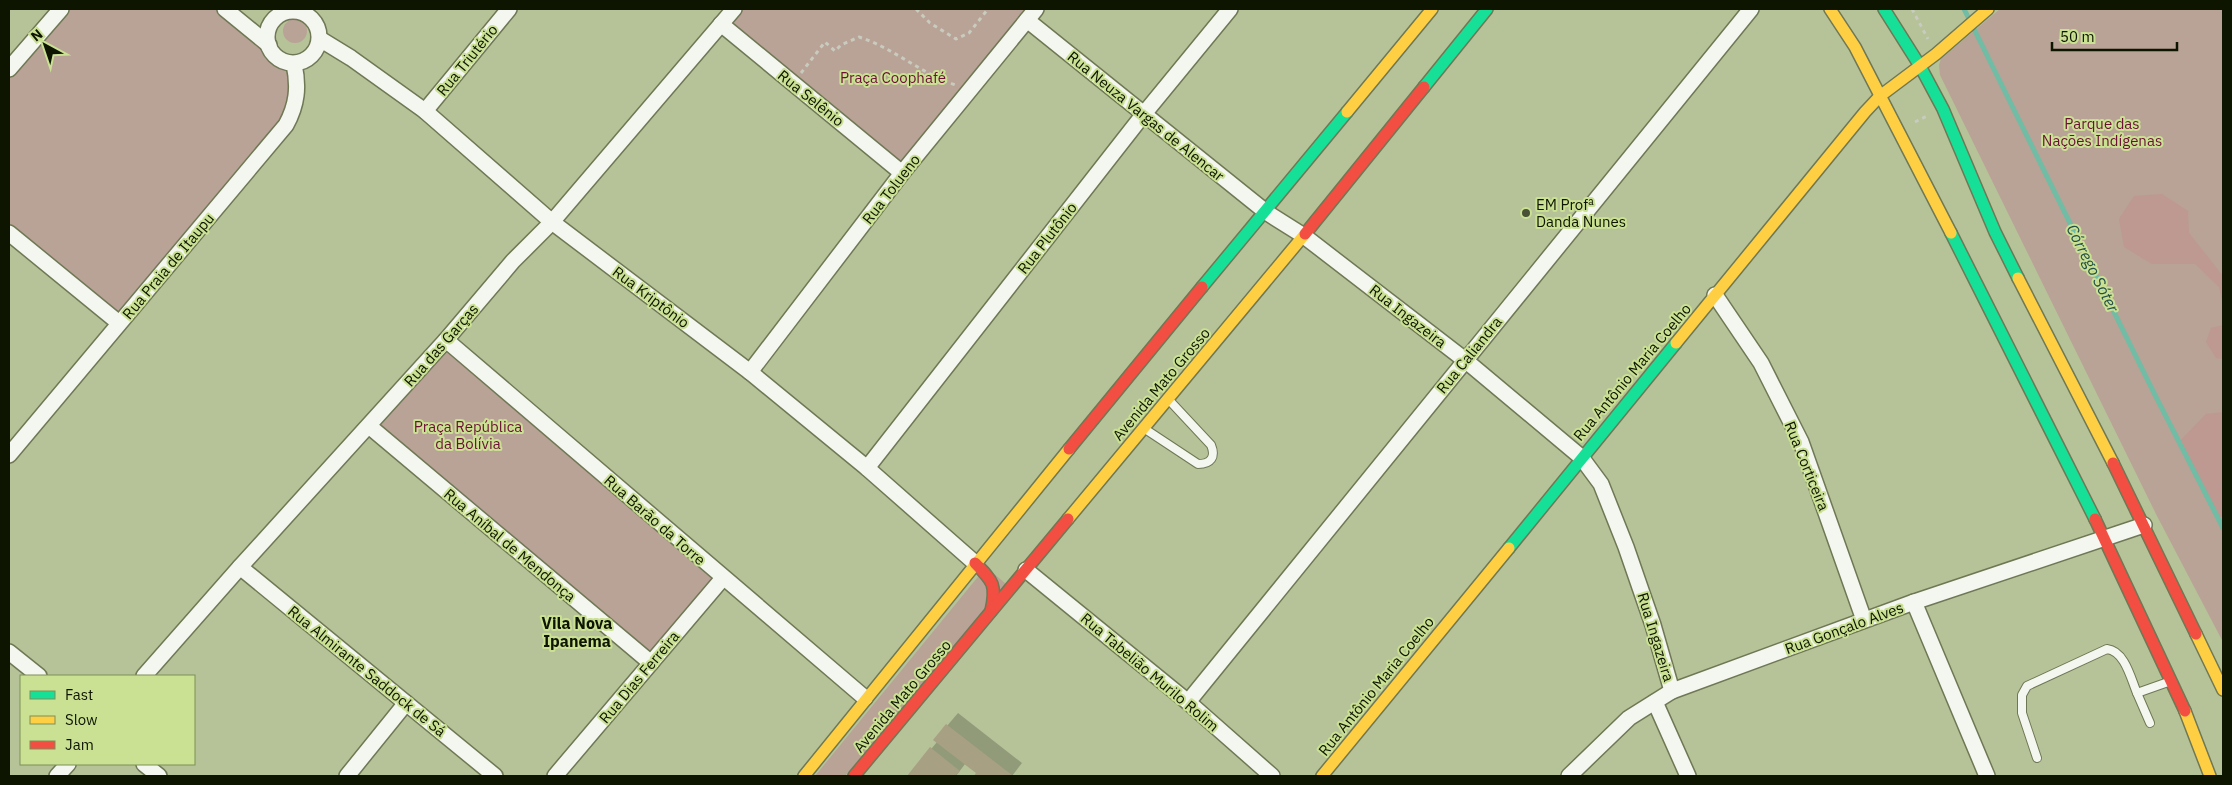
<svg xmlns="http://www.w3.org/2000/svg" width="2232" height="785" viewBox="0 0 2232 785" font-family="'IBM Plex Sans',sans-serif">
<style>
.green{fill:#b9a296}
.forest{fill:#bd9991}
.shadow{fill:#0003}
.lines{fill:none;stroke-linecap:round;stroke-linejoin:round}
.stream{stroke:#71bca4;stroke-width:5}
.building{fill:#a7a083}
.lane-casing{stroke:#6f7854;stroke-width:10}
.street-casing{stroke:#6f7854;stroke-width:18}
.fast-casing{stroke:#6f7854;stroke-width:14}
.slow-casing{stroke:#6f7854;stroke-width:14}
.jam-casing{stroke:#6f7854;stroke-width:14}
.path{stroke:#c8cbbe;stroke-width:3;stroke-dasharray:4 4;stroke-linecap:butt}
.lane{stroke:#f4f6f0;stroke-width:8}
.street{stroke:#f4f6f0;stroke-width:15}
.fast{stroke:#16e098;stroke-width:11}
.slow{stroke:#ffcf43;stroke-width:11}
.jam{stroke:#f24e42;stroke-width:11}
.poi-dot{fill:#485135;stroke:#cae193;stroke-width:2}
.labels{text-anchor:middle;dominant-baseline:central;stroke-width:4;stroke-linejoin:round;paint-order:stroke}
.street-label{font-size:15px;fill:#0d1400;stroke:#cae193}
.park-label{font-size:15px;fill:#6c1036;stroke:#cae193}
.poi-label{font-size:15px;fill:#0d1400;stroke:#cae193;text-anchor:start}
.water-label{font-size:16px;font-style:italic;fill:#245049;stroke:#cae193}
.neighbourhood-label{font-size:16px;font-weight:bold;fill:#0d1400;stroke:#cae193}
</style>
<rect width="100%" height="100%" fill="#b6c298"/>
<!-- green -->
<g class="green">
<polygon points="61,9 225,9 269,45 274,55 289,64 294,110 119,323 9,233 9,69"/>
<polygon points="734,9 1036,9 902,173 721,24"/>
<polygon points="2000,9 2223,9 2223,642 2157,516 1940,75 1939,65 1941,59"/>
<circle cx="295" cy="31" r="12"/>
<polygon points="446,340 723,578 651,663 369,426"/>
<polygon points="986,567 1006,584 845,776 815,776"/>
</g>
<!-- forest -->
<g class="forest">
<polygon points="2162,194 2188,211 2189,233 2223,276 2223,305 2219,287 2195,264 2152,264 2124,247 2119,219 2134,196"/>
<polygon points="2223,325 2223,359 2216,358 2206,342 2211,328"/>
<polygon points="2223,412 2223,517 2218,517 2179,442 2206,414"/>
</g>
<!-- shadow -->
<polygon class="shadow" points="958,713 1022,763 1012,776 975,776 978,773 965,764 956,776 909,776 937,742 935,740"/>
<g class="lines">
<!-- stream -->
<g class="stream">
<polyline points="1964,9 1969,19"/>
<polyline points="1973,27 2155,395 2223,528"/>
</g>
</g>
<!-- building -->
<g class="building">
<polygon points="946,724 1012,775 1011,776 974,776 976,773 933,740"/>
<polygon points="930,747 960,771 955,776 907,776"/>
</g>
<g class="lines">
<defs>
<g id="lane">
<path d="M1145,429l53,35c13,0 18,-7 13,-19l-42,-45"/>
<polyline points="2137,693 2150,723"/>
<path d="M2037,758l-15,-45v-18l5,-9 80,-37c18,2 24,30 30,44l34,-12"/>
</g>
<g id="street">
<polyline points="225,9 269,45"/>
<circle cx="293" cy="37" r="26"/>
<polyline points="1027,20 1266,212 1304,236 1465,360 1581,457 1601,484 1626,547 1653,625 1672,691"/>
<polyline points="721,24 902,173"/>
<polyline points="320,39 351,58 425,111 552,222 750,372 867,468 975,563"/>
<polyline points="9,69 61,9"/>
<polyline points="425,111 509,9"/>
<polyline points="9,233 119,323"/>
<polyline points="1715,295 1761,363 1801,442 1864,620"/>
<polyline points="446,340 865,698"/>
<polyline points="750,372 902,173 1036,9"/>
<polyline points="369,426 651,663"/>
<path d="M9,455l277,-330c11,-20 13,-38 8,-61"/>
<polyline points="867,468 1143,115 1230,9"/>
<polyline points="240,567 495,776"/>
<polyline points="1026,570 1188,702 1272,776"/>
<polyline points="1914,602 1987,776"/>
<polyline points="9,652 39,676"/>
<polyline points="144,676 240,567 446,340 513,261 552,222 734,9"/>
<polyline points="1188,702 1751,9"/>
<polyline points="1655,702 1688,776"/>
<polyline points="144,764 159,776"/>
<polyline points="57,776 68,764"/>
<polyline points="347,776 406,703"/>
<polyline points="555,776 723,578"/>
<polyline points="1569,776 1629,718 1672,691 1914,602 2144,525"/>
</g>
<g id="fast">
<polyline points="1884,9 1920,66 1943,109 1995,232 2018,278"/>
<polyline points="1424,87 1487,9"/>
<polyline points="1951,233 2095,519"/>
<polyline points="1202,287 1347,112"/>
<polyline points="1509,548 1676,343"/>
</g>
<g id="slow">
<polyline points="1830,9 1855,47 1951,233"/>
<polyline points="1347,112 1432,9"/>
<polyline points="2018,278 2113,463"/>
<polyline points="1676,343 1865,112 1880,96 1936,54 1988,9"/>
<polyline points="1068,519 1305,234"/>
<polyline points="2196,634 2223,690"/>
<polyline points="2185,711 2210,776"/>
<polyline points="804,776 1069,449"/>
<polyline points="1322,776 1509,548"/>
</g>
<g id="jam">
<polyline points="1305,234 1424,87"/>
<polyline points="1069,449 1202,287"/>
<polyline points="2113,463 2196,634"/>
<polyline points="2095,519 2185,711"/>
<path d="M975,563c18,18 22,22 16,48"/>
<polyline points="854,776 1068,519"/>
</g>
</defs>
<!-- lane casing -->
<use href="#lane" class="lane-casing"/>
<!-- street casing -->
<use href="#street" class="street-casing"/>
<!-- fast casing -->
<use href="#fast" class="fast-casing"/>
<!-- slow casing -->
<use href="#slow" class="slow-casing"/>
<!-- jam casing -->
<use href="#jam" class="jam-casing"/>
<!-- path -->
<g class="path">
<polyline points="916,9 930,23 956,39 969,33 988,9"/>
<polyline points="1912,9 1928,39"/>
<path d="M801,73l24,-31 10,9 6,-6 18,-8c35,11 62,37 97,48"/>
<polyline points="1915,122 1927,116"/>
</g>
<!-- lane -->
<use href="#lane" class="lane"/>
<!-- street -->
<use href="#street" class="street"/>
<!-- fast -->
<use href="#fast" class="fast"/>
<!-- slow -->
<use href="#slow" class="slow"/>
<!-- jam -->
<use href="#jam" class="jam"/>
</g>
<!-- markers -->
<circle class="poi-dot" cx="1526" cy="213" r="5"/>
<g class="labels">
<!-- street labels -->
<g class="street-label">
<text transform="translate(467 60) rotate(-51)">Rua Triutério</text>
<text transform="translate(811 98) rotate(39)">Rua Selênio</text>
<text transform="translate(1146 116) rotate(39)">Rua Neuza Vargas de Alencar</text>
<text transform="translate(891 189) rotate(-52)">Rua Tolueno</text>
<text transform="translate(1047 238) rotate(-52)">Rua Plutônio</text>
<text transform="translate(168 266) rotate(-50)">Rua Praia de Itaupu</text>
<text transform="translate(651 297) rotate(37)">Rua Kriptônio</text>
<text transform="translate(1408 316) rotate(38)">Rua Ingazeira</text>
<text transform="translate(441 345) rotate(-49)">Rua das Garças</text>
<text transform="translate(1469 355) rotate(-51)">Rua Caliandra</text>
<text transform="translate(1632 372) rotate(-50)">Rua Antônio Maria Coelho</text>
<text transform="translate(1161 384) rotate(-50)">Avenida Mato Grosso</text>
<text transform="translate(1807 466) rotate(68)">Rua Corticeira</text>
<text transform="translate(655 520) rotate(41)">Rua Barão da Torre</text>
<text transform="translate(510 545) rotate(40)">Rua Aníbal de Mendonça</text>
<text transform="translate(1844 628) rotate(-20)">Rua Gonçalo Alves</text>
<text transform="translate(1656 637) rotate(73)">Rua Ingazeira</text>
<text transform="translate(367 671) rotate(39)">Rua Almirante Saddock de Sá</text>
<text transform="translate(1150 672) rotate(40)">Rua Tabelião Murilo Rolim</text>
<text transform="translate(639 677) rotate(-50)">Rua Dias Ferreira</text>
<text transform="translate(1376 686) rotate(-51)">Rua Antônio Maria Coelho</text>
<text transform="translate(902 696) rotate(-50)">Avenida Mato Grosso</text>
</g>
<!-- park labels -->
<g class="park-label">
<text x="893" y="77">Praça Coophafé</text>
<text x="2102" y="123">Parque das<tspan x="2102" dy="17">Nações Indígenas</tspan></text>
<text x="468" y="426">Praça República<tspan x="468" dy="17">da Bolívia</tspan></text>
</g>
<!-- poi labels -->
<g class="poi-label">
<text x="1536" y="204">EM Profª<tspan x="1536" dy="17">Danda Nunes</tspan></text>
</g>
<!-- water labels -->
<g class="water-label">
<text transform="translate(2093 268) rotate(63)">Córrego Sóter</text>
</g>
<!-- neighbourhood labels -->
<g class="neighbourhood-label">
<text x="577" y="623">Vila Nova<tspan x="577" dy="18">Ipanema</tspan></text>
</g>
</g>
<!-- border -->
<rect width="2232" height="785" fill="none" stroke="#0d1400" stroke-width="20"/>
<!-- legend -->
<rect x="20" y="675" width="175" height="90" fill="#cae193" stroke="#7e8f58"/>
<rect x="30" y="691" width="25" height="8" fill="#16e098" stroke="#7e8f58"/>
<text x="65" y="700" font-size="15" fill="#0d1400">Fast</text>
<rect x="30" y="716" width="25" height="8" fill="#ffcf43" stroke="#7e8f58"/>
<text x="65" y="725" font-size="15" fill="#0d1400">Slow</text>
<rect x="30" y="741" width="25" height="8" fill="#f24e42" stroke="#7e8f58"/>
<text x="65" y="750" font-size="15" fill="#0d1400">Jam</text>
<!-- north arrow -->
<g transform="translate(45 45) rotate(320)" stroke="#cae193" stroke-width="4" paint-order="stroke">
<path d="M0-4L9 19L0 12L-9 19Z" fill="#0d1400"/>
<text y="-8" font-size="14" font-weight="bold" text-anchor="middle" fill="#0d1400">N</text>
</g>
<!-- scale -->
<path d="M2052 42v8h125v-8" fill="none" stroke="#0d1400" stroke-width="2.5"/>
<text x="2060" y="42" font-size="15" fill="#0d1400" stroke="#cae193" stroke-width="4" paint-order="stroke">50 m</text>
</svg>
